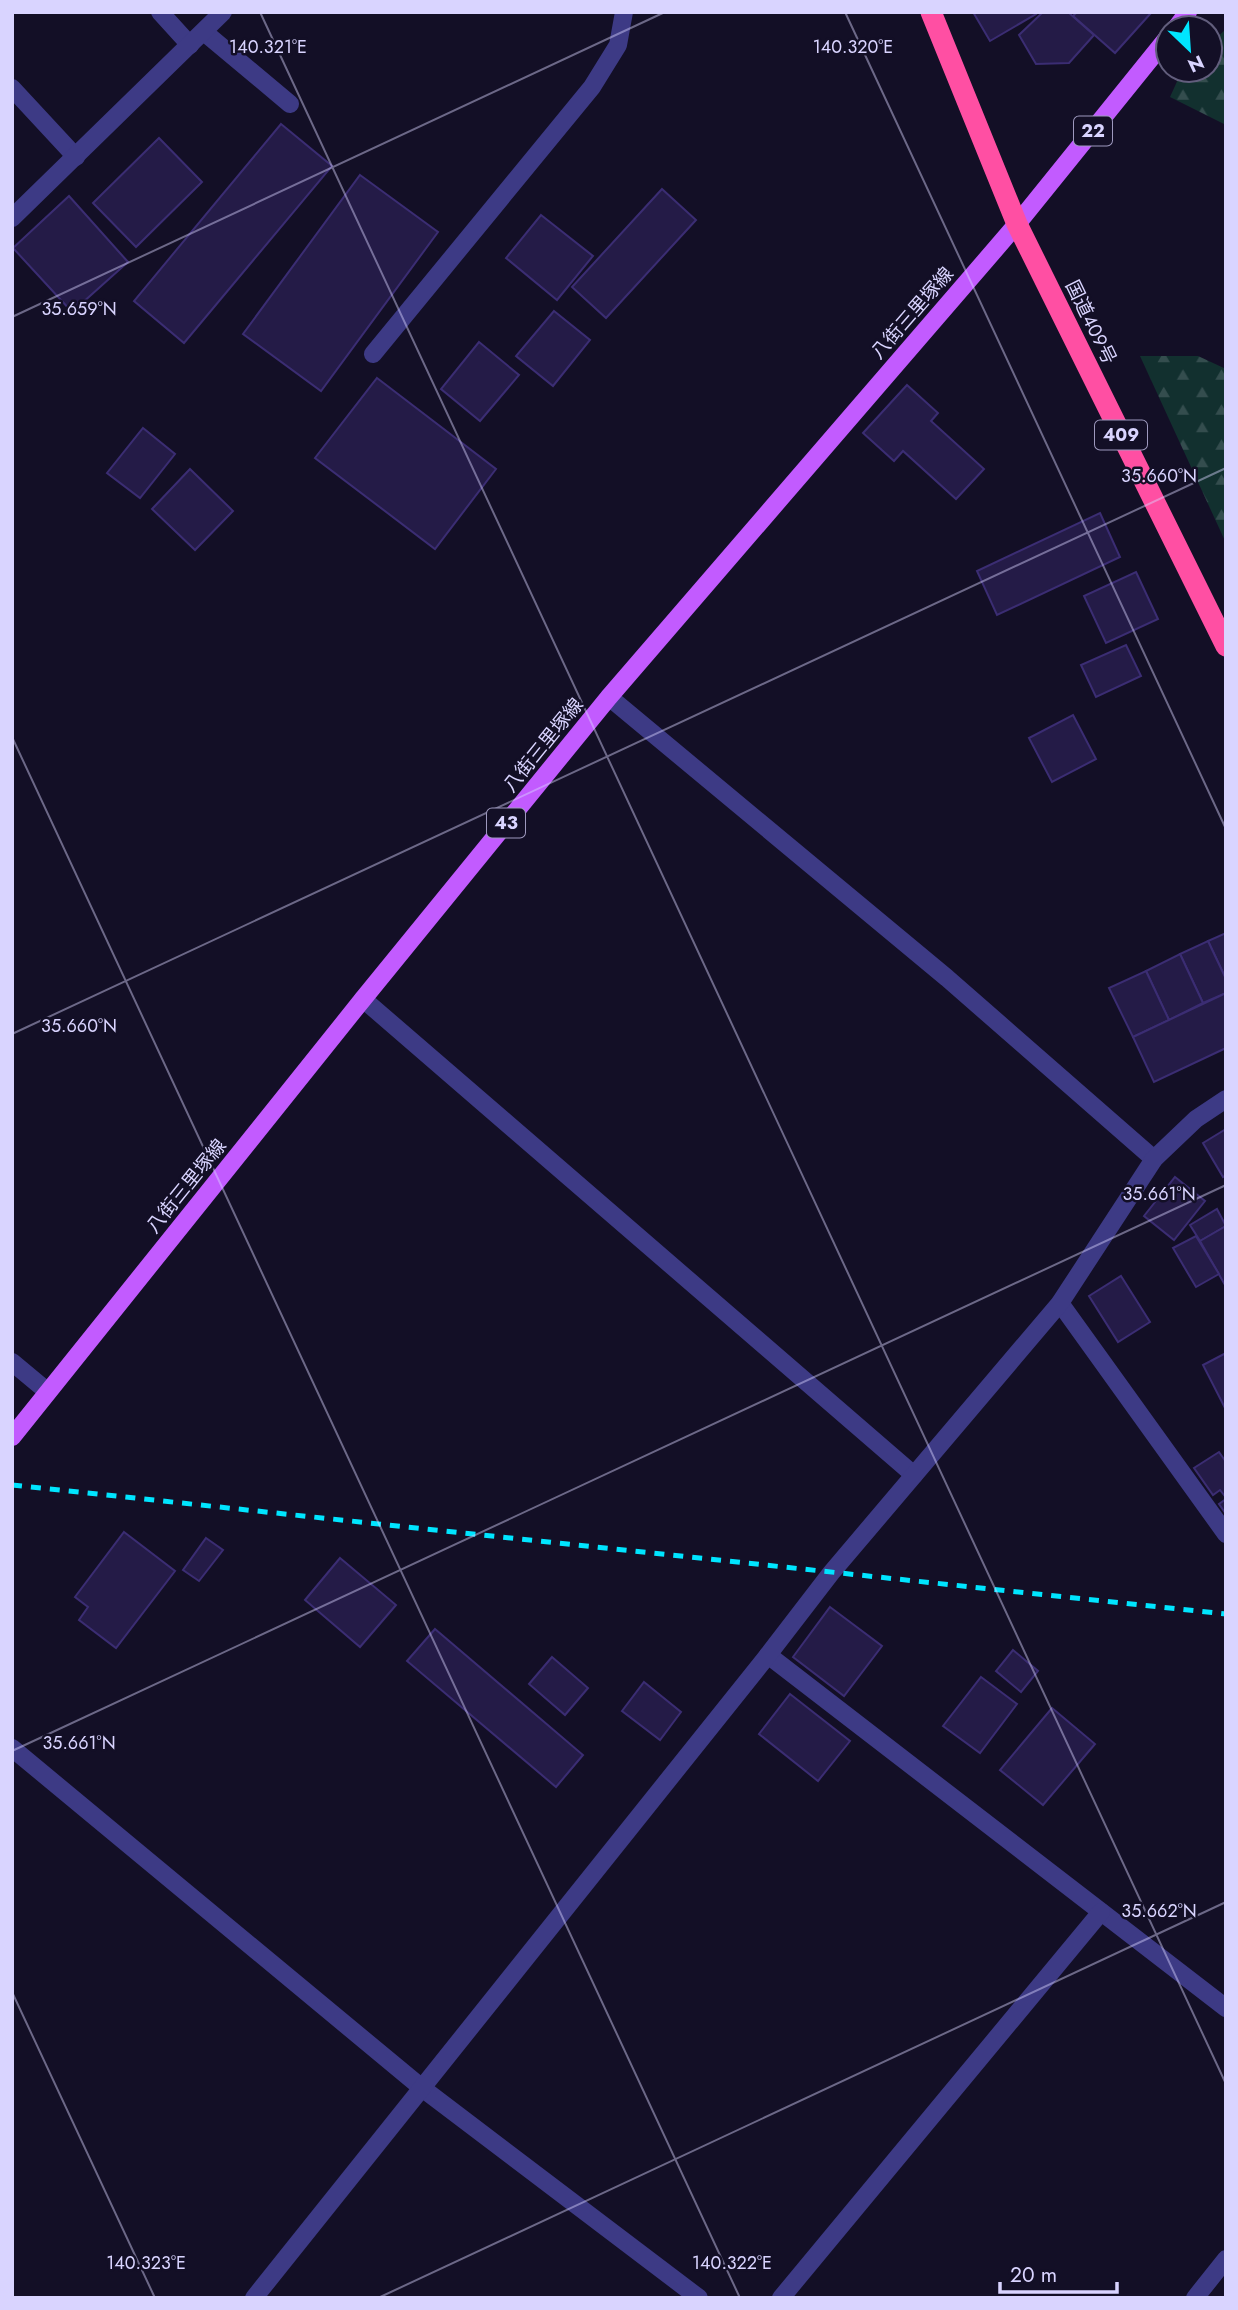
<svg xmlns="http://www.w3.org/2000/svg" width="1238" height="2310" viewBox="0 0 1238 2310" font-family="Jost,'Noto Sans JP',sans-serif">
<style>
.forest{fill:url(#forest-firs)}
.building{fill:#241b47;stroke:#3b2d73;stroke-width:2}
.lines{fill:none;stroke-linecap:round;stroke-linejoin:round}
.lane{stroke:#3d3a85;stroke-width:18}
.street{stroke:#3d3a85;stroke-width:18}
.primary{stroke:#c25bff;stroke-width:18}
.highway{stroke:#ff4fa3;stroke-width:21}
.rail{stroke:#00e5ff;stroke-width:5;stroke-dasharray:10 9;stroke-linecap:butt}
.ticks{fill:none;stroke:#d9d4ff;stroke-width:2;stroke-opacity:0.45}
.labels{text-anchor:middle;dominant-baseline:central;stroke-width:5;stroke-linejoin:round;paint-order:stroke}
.shield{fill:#130f26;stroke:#9e99be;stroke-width:2}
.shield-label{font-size:18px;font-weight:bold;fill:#d9d4ff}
.street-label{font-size:19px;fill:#d9d4ff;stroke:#130f26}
.ticks-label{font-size:18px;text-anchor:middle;fill:#d9d4ff;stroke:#130f26;stroke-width:5;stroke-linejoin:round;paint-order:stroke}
</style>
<defs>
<pattern id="forest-firs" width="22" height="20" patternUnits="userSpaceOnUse" patternTransform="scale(1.75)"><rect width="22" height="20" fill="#12302f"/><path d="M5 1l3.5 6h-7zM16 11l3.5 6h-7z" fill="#344d4e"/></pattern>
</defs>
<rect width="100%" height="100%" fill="#130f26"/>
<!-- forest -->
<g class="forest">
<polygon points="1226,29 1226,125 1170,97 1180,75 1185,70 1210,70 1210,44"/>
<polygon points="1140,356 1198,356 1226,369 1226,543"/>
</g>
<!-- building -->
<g class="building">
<polygon points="973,12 1035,12 1036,14 990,41"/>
<polygon points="1043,12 1068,12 1094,35 1069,63 1036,64 1019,35"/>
<polygon points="1077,12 1150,12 1151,13 1115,53 1073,16"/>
<polygon points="281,124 332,166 184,343 134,301"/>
<polygon points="159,138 202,182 136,247 93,203"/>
<polygon points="360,175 438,232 321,391 243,334"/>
<polygon points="662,189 696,220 606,318 572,287"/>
<polygon points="69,196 128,262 72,312 13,248"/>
<polygon points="541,215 593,256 557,300 506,258"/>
<polygon points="554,311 590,340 553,386 516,356"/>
<polygon points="479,342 519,375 480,421 441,389"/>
<polygon points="377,378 496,469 435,549 315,458"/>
<polygon points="907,385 938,413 931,421 984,469 956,499 903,451 894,461 863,433"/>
<polygon points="143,428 175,454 140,498 107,473"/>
<polygon points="190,469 233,511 195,550 152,509"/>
<polygon points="1100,513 1120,557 997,615 977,571"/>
<polygon points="1136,572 1158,619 1106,643 1084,596"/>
<polygon points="1126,645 1141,676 1096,697 1081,665"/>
<polygon points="1073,715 1096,759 1052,782 1029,738"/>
<polygon points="1226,933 1226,979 1208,941"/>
<polygon points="1208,941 1226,979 1226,993 1203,1003 1180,954"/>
<polygon points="1180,954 1203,1003 1169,1020 1146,971"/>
<polygon points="1146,971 1169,1020 1133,1037 1109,988"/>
<polygon points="1226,993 1226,1048 1154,1082 1133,1037"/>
<polygon points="1226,1129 1226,1175 1223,1177 1203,1143"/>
<polygon points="1175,1177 1205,1201 1174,1240 1144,1216"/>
<polygon points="1217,1209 1226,1226 1200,1241 1190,1225"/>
<polygon points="1226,1226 1226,1285 1225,1285 1200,1241"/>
<polygon points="1196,1236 1219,1274 1196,1287 1173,1248"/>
<polygon points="1121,1276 1150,1322 1118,1342 1089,1296"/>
<polygon points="1226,1353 1226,1410 1203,1365"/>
<polygon points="1219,1452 1226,1462 1226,1493 1224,1495 1220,1490 1213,1495 1194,1468"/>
<polygon points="1226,1499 1226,1514 1219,1504"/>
<polygon points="124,1532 175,1571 116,1648 79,1620 88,1607 75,1597"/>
<polygon points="206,1538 223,1550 199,1581 183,1570"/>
<polygon points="340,1558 396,1605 360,1647 305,1600"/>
<polygon points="830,1607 882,1646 844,1696 793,1657"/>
<polygon points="435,1629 583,1755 556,1787 407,1661"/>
<polygon points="1013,1650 1038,1671 1021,1692 996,1671"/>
<polygon points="552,1657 588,1688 565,1715 529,1684"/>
<polygon points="981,1677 1017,1704 980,1753 943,1726"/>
<polygon points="644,1682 681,1712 660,1740 622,1711"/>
<polygon points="790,1694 850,1741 818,1781 759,1734"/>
<polygon points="1052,1708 1095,1744 1043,1805 1000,1770"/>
</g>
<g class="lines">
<!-- lane -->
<g class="lane">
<polyline points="160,12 190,45"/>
<polyline points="204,32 290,104"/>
<polyline points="12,88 76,157"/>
<polyline points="373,354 592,87 618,45 624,12"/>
<polyline points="609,697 947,978 1154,1159"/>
<polyline points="1060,1303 1226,1534"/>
</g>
<!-- street -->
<g class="street">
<polyline points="12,218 223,12"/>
<polyline points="363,999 914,1475"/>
<polyline points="12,1362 48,1392"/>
<polyline points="768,1655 1226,2008"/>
<polyline points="12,1748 422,2088 699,2298"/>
<polyline points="254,2298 768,1655 831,1573 1060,1303 1154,1159 1196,1119 1226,1099"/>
<polyline points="781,2298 1101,1912"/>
<polyline points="1195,2298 1226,2259"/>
</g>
<!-- primary -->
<g class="primary">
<polyline points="1176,28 1188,12"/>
<polyline points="12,1437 363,999 609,697 1017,224 1168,37"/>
</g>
<!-- highway -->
<polyline class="highway" points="931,12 1017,224 1226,646"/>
<!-- rail -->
<polyline class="rail" points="12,1485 1226,1614"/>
</g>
<!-- ticks -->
<path class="ticks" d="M260,12l966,2072M845,12l381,817M12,317l653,-305M12,737l728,1561M12,1034l1214,-566M12,1751l1214,-566M12,1992l143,306M378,2298l848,-396"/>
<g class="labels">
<!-- shield labels -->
<g class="shield">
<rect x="1074" y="116.5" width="38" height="29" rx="5"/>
<rect x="1095" y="420.5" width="52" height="29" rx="5"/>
<rect x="487" y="808.5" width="38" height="29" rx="5"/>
</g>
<g class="shield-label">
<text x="1093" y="131">22</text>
<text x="1121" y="435">409</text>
<text x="506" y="823">43</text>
</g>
<!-- street labels -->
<g class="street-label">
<text transform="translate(912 313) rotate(-49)">八街三里塚線</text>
<text transform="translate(1091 322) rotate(64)">国道409号</text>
<text transform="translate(543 745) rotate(-51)">八街三里塚線</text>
<text transform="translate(186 1186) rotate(-51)">八街三里塚線</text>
</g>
</g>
<g class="ticks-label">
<text x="268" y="53">140.321°E</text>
<text x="853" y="53">140.320°E</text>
<text x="79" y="315">35.659°N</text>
<text x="1159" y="482">35.660°N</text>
<text x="79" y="1032">35.660°N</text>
<text x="1159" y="1200">35.661°N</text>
<text x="79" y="1749">35.661°N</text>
<text x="1159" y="1917">35.662°N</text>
<text x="146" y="2269">140.323°E</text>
<text x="732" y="2269">140.322°E</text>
</g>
<!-- border -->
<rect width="1238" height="2310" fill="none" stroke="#d9d4ff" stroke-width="28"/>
<!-- north arrow -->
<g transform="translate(1189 49) rotate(155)"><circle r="33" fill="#130f26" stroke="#625e7d" stroke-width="2"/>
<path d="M0-5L12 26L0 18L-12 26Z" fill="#00e5ff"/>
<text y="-10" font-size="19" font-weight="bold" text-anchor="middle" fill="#d9d4ff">N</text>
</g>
<!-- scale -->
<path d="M1000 2282v10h117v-10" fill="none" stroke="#d9d4ff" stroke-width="3.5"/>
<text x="1010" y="2282" font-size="21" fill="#d9d4ff" stroke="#130f26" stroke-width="5" paint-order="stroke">20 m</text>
</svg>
